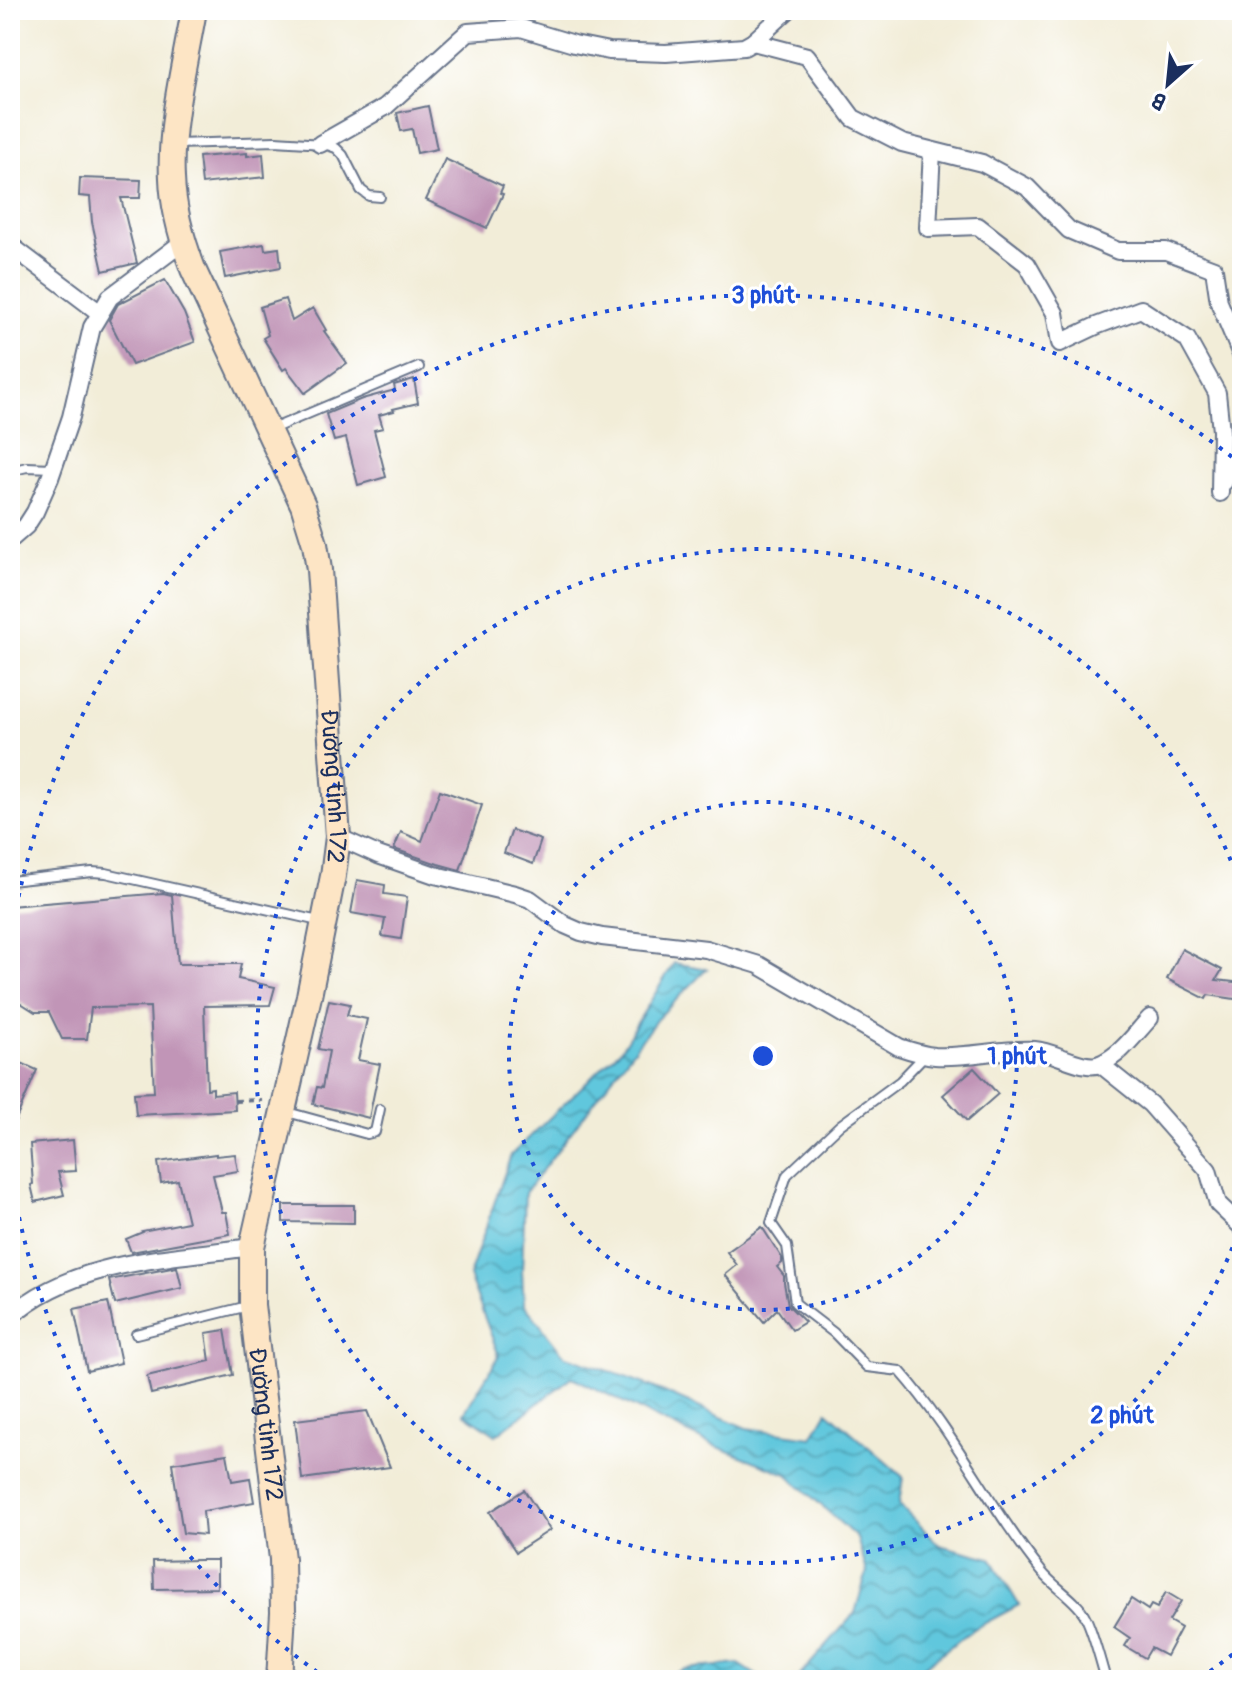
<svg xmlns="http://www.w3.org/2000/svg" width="1252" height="1690" viewBox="0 0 1252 1690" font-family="Pangolin,sans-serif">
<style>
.water{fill:url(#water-waves);stroke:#3e7b9e;stroke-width:2}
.building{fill:#c195b7}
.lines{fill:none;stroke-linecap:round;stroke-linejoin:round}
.service-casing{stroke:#667289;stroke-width:12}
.minor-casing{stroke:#667289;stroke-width:20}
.secondary-casing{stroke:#667289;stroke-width:28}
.path{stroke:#667289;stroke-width:4;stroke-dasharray:6 6;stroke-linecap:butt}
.service{stroke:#fff;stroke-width:8}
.minor{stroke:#fff;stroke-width:16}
.secondary{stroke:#fde5c5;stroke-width:24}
.ring{fill:none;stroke:#1d4ed8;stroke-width:4;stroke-dasharray:4 8}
.labels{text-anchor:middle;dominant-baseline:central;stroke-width:6;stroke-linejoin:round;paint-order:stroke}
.street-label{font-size:24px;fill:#1b2f5e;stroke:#fff}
.centre{fill:#1d4ed8;stroke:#fff;stroke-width:4}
.ring-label{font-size:24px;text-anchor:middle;font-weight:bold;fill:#1d4ed8;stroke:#fff;stroke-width:6;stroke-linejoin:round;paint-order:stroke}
</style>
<defs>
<pattern id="water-waves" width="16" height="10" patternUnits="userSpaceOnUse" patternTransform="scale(2)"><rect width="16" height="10" fill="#61c7dd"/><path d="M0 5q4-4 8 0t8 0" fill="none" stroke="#4fa2b6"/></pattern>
</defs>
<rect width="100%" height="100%" fill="#fff"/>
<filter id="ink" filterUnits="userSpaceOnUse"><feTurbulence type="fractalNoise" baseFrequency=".0125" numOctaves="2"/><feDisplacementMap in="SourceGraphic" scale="16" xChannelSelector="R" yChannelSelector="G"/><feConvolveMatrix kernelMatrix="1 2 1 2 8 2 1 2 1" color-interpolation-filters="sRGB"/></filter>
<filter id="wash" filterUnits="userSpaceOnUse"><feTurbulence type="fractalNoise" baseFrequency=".006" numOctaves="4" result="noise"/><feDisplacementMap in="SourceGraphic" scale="32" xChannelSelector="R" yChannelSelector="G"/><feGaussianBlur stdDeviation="1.8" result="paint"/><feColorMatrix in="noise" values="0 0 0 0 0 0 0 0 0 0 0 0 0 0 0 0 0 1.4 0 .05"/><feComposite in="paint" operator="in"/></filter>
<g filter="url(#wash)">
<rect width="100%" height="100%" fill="#f2edd8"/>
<!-- water -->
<g class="water">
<polygon points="674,963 707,969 657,1019 525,1193 522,1271 524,1304 564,1355 650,1386 746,1428 812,1437 827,1411 903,1477 899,1504 939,1545 991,1558 1019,1605 972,1630 906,1680 796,1680 855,1613 867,1572 857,1538 787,1474 708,1443 572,1377 496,1435 464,1413 499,1356 469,1276 511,1155 621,1049"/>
<polygon points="739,1664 764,1680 660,1680 685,1669"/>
</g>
<g id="blocks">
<!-- building -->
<g class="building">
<polygon points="428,106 437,149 417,153 412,129 401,131 397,113"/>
<polygon points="247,153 247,156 263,154 265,177 202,184 199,157"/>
<polygon points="445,159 503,186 500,193 503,194 487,228 426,200"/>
<polygon points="80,178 141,180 140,198 121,198 137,263 103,271 92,222 90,197 79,196"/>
<polygon points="264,244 265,250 279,248 281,267 225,278 220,252"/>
<polygon points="165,280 184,313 195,342 132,365 109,320 118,304 122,302"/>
<polygon points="285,299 292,321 313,308 326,330 324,331 347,363 305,393 286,368 283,370 263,338 268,335 260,307"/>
<polygon points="414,379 418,403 393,409 394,411 379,415 383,428 374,430 386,477 358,485 346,438 334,441 326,414 362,399 395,390 394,385"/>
<polygon points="440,790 482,805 460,870 438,864 394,849 401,832 422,841"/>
<polygon points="512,830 541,840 533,864 504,853"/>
<polygon points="357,880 385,885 384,894 407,897 401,939 382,936 385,919 351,913"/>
<polygon points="163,893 172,895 178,964 241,964 238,979 275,987 270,1005 204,1006 207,1089 213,1088 213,1094 234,1092 235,1110 136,1115 134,1093 154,1092 150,1007 91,1008 87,1039 62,1039 49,1012 35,1012 10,996 10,906"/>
<polygon points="1182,949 1222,970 1216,980 1242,983 1242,1000 1208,995 1206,999 1167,979"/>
<polygon points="329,1000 350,1004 347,1015 367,1019 358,1060 380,1064 369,1118 313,1104 317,1087 322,1088 329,1051 318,1049"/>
<polygon points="10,1058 37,1070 10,1133"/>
<polygon points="974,1068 998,1094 967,1121 943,1095"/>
<polygon points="73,1140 76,1171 58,1172 64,1195 35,1202 31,1185 33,1184 30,1144"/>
<polygon points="216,1154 216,1156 235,1154 238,1171 213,1175 222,1212 226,1212 230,1234 131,1252 126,1239 143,1232 142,1231 188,1222 178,1180 161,1183 158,1162"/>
<polygon points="283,1205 354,1205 354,1223 283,1222"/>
<polygon points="762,1227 782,1258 782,1263 777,1267 784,1276 784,1283 788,1305 805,1322 792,1330 777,1309 764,1322 725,1275 737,1265 727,1252"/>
<polygon points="177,1267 182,1288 115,1304 109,1280"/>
<polygon points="108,1302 121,1363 87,1371 74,1309"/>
<polygon points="225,1330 233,1375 151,1394 147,1376 210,1361 206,1333"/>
<polygon points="367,1411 390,1467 302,1479 295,1420"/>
<polygon points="227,1454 232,1481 250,1478 254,1502 203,1511 205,1535 183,1533 172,1463"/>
<polygon points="524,1490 550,1530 516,1552 490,1512"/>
<polygon points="199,1560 217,1560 217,1588 154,1589 153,1561"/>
<polygon points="1166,1592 1181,1601 1169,1621 1181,1628 1166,1656 1151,1648 1145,1658 1125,1646 1130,1638 1114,1627 1131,1599 1148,1610 1151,1605 1157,1608"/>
</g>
</g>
</g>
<g filter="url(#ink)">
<use href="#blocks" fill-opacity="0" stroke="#667289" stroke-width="2"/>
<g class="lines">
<defs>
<g id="service">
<polyline points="177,144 275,141 324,144 336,148 343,155 361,190 369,196 380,197"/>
<polyline points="272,429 419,367"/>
<polyline points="10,471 27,467 52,468"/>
<polyline points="10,881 92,872 106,873 323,922"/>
<path d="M925,1055l-25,26 -60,44 -53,50 -16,48 16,23 8,57 39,30 33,34 33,4c55,62 90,137 142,201 11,14 36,29 43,44 8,15 16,47 21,64"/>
<polyline points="287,1112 367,1134 375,1132 380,1109"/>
<polyline points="136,1334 248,1306"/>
</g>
<g id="minor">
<polyline points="753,42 807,56 853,118 902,143 982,163 1027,187 1069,230 1118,251 1166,251 1214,269 1219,302 1242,357"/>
<polyline points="320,144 385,107 468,32 521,28 574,44 609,51 666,53 744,47 753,42 788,10"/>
<polyline points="932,151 928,228 978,226 1027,264 1055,313 1060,343 1096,326 1141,309 1187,339 1217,393 1221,431 1220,493"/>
<polyline points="10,245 100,313"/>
<polyline points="1224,482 1226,475 1242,448"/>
<polyline points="10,540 26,526 35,512 50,478 71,417 92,327 110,297 183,242"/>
<path d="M338,837l40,18 57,20 80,19 15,5 35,26 16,7 21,5 104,12 53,16 140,82c12,4 24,8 36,9 33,2 67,-8 100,-6 19,1 49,21 65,14 21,-9 35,-30 50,-46"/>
<polyline points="1100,1064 1150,1104 1208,1170 1218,1204 1242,1227"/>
<path d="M10,1317c62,-57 162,-59 242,-70"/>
</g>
<g id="secondary">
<path id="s1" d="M194,10c-9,52 -25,116 -22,168 1,31 10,62 21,91l110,236 12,39 4,26 19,267 -5,39 -24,120 -57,251v58l30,254 1,53 -4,68"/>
</g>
</defs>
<!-- service casing -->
<use href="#service" class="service-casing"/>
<!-- minor casing -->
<use href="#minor" class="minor-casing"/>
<!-- secondary casing -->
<use href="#secondary" class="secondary-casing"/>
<!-- path -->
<polyline class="path" points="235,1101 262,1100"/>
<!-- service -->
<use href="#service" class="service"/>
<!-- minor -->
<use href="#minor" class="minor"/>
<!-- secondary -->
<use href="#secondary" class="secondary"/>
</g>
</g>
<!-- distance rings -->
<g class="ring">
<circle cx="763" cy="1056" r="254"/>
<path d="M1241 1225A507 507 0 1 1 1241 887"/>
<path d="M1242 1647A761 761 0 0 1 1199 1679M327 1679A761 761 0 0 1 10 1168M10 944A761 761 0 0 1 1242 465"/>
</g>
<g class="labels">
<!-- street labels -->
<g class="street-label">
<text stroke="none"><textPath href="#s1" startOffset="808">Đường tỉnh 172</textPath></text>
<text stroke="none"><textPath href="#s1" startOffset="1456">Đường tỉnh 172</textPath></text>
</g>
</g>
<circle cx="763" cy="1056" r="12" class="centre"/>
<g class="ring-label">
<text x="763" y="303">3 phút</text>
<text x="1017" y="1064">1 phút</text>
<text x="1122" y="1423">2 phút</text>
</g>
<!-- margin -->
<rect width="1252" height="1690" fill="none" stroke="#fff" stroke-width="40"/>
<!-- north arrow -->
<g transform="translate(1168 84) rotate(207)" stroke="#ffffff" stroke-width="6" paint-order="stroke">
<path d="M0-6L14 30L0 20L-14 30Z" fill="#1b2f5e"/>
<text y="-12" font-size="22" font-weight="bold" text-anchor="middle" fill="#1b2f5e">B</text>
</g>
</svg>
